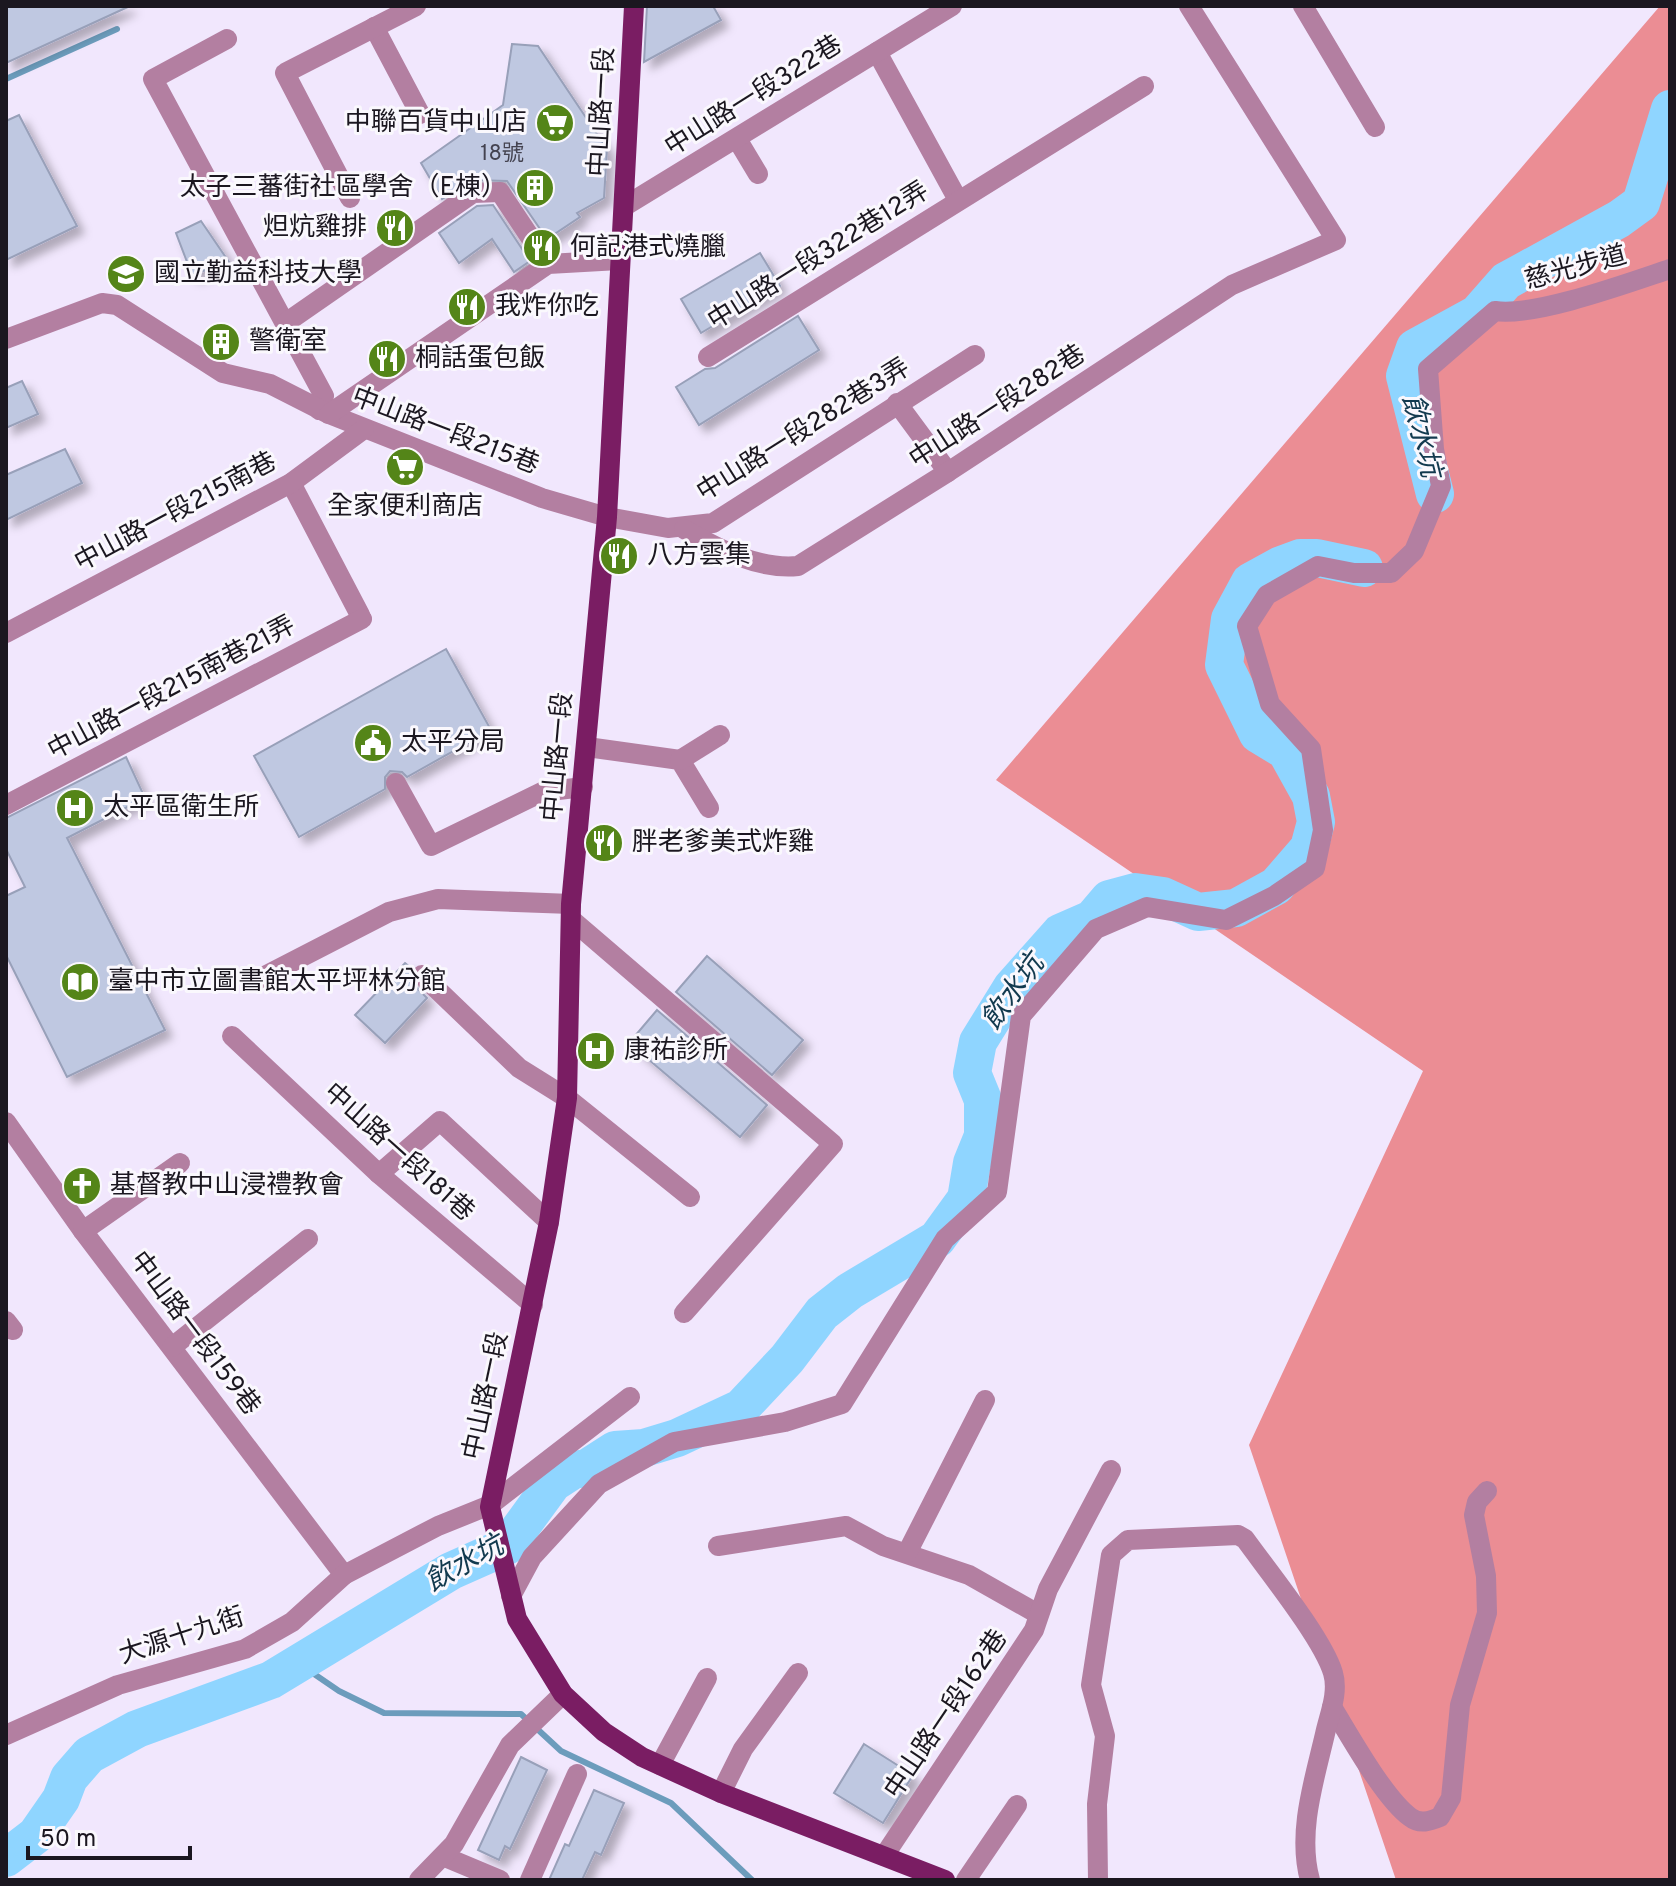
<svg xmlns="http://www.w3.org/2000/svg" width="1676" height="1886" viewBox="0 0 1676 1886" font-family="Overpass,'Noto Sans TC',sans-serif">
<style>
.forest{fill:#eb8d94}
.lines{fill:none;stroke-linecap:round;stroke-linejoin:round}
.stream{stroke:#6c9cbc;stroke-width:6}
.river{stroke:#8fd5ff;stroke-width:38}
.building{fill:#bfc8e1;stroke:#98a0b9;stroke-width:2;filter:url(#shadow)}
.minor{stroke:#b37fa1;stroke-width:20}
.major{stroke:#7a1d63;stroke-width:20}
.labels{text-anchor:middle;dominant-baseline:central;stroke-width:6;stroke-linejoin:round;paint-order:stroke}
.number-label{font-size:22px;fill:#444350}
.street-label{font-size:26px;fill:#1b1720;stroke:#faf8fd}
.poi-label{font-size:26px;fill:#1b1720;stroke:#faf8fd;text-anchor:start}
.water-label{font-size:28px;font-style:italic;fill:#123a4f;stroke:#faf8fd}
</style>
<defs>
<filter id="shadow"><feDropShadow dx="7" dy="7" stdDeviation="4" flood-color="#0004"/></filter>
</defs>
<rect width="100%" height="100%" fill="#f1e7fd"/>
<!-- forest -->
<polygon class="forest" points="1660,6 1670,6 1670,1880 1396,1880 1249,1445 1423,1071 996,780"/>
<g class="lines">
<!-- stream -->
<g class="stream">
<polyline points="6,79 117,29"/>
<polyline points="298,1663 339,1691 384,1713 521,1714 561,1751 671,1803 752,1880"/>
</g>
<!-- river -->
<g class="river">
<polyline points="1435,494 1405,376 1415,348 1477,314 1506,281 1619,219 1641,203 1670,109"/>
<polyline points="6,1858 36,1835 61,1799 69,1778 89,1755 137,1729 271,1680 451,1571 507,1546 553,1483 573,1470 587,1468 615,1450 644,1448 677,1438 741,1408 787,1359 822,1313 850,1291 937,1239 966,1199 972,1163 983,1136 983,1100 972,1073 978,1042 1012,987 1060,933 1092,919 1109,899 1135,892 1163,896 1198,912 1236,908 1276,886 1309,848 1316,822 1311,796 1286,751 1258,734 1224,665 1230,619 1250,582 1281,565 1300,558 1317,558 1364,568"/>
</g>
</g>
<!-- building -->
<g class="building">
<polygon points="6,6 130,6 6,63"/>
<polygon points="647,6 713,6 721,20 644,62"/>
<polygon points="512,44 538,46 607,149 604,198 577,213 580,217 547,239 507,181 472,180 442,199 421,163 503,105"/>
<polygon points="19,115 77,226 6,260 6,121"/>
<polygon points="493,205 530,261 514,272 492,239 459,263 439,233 477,206"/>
<polygon points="201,221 229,262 192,275 176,233"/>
<polygon points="760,253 780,286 701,333 681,299"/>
<polygon points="798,316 819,350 699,425 676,387 705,369 715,368"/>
<polygon points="22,381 38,414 6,428 6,388"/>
<polygon points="65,449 82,483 6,520 6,475"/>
<polygon points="446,649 491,730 407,777 402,772 390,771 385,777 385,789 299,837 254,756"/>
<polygon points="126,757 145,798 67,838 165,1030 67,1077 6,955 6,896 25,887 6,849 6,818"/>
<polygon points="707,956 803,1040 772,1075 676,992"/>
<polygon points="405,963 411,968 413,984 427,998 385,1043 355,1015"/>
<polygon points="657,1010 767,1105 740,1137 629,1043"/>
<polygon points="864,1744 913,1775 883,1823 834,1793"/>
<polygon points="521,1757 547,1770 510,1849 505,1846 499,1860 478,1850"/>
<polygon points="594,1790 624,1803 601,1855 595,1852 582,1880 549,1880 565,1844 569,1846"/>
</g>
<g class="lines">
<!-- minor -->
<g class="minor">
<polyline points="1303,6 1375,127"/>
<polyline points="374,27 420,114"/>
<polyline points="227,39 153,79 324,396 319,410"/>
<polyline points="877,52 958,200"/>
<polyline points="737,139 758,174"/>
<polyline points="350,198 285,73 416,6"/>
<polyline points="625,206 952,6"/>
<polyline points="287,322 473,193 500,192 548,264"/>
<polyline points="6,339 102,303 117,305 223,373 270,384 329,414 542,498 607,517 668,528 713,523 975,355"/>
<polyline points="708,357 1144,86"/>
<polyline points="897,403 948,472"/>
<polyline points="329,414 548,264 619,260"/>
<polyline points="291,483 360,615"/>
<path d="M684,529c33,20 75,41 114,37l150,-94 284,-187 104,-45 -147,-234"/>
<polyline points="6,633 291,483 364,429"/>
<polyline points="587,747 680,760 709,808"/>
<polyline points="680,760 720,735"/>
<polyline points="396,783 431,846 542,792 583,787"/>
<polyline points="6,805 362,619"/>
<polyline points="572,920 833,1144 684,1313"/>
<polyline points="422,975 519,1068 567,1098 690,1197"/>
<polyline points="251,983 389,912 438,899 571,904"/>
<polyline points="232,1036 379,1174 533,1305"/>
<polyline points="6,1122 83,1231 344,1575"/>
<polyline points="379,1174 440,1121 549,1222"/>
<polyline points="83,1231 180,1163"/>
<polyline points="6,1321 13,1330"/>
<polyline points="172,1347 308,1239"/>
<polyline points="718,1546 846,1526 883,1546 969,1575 1038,1614"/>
<polyline points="907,1553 985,1400"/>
<path d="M511,1596l21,-39 67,-73 75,-42 111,-20 57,-18 103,-165 52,-47 24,-176 75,-87 51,-22 79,13 48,-24 41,-28 8,-38 -12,-81 -41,-45 -23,-78 20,-31 51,-29 36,7h37l23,-22 27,-65 -7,-37 -6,-80 67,-58c40,6 133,-28 175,-42"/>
<path d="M1332,1707c18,29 52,91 78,110 10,8 20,4 30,0l11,-19 9,-93 27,-92 -1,-37 -12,-61 3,-13 10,-11"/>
<polyline points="6,1735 118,1685 245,1649 292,1622 344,1575 438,1526 490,1505 630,1397"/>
<polyline points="660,1765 707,1678"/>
<polyline points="721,1793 743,1749 798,1673"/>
<polyline points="884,1856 1034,1630 1048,1589 1111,1470"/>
<polyline points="445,1857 500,1880"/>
<polyline points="419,1880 454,1844 510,1745 563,1694"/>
<polyline points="530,1880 577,1774"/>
<polyline points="966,1880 1017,1805"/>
<path d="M1098,1880l-1,-76 8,-68 -14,-51 20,-130 17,-15 110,-5 7,4c23,32 78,100 88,134 6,20 -4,42 -8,61 -11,47 -28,99 -15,146"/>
</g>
<!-- major -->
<polyline class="major" points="634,6 607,517 571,904 567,1098 549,1222 490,1507 517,1619 563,1694 604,1732 642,1757 721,1793 945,1880"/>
</g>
<!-- icons -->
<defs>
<symbol id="supermarket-disc" viewBox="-11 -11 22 22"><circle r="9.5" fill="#548518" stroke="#faf8fd"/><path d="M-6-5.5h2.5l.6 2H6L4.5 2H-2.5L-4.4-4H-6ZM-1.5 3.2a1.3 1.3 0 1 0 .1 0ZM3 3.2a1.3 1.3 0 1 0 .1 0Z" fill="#fff"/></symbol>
<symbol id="building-disc" viewBox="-11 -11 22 22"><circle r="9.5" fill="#548518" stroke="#faf8fd"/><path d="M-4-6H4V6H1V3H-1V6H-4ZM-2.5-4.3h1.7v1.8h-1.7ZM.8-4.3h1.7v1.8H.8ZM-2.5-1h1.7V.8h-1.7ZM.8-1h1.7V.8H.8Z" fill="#fff"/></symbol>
<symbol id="restaurant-disc" viewBox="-11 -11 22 22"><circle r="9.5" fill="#548518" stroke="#faf8fd"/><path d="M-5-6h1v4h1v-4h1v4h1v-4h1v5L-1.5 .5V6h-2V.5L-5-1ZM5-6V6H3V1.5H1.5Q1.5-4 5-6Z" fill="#fff"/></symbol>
<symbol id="university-disc" viewBox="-11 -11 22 22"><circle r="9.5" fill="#548518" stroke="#faf8fd"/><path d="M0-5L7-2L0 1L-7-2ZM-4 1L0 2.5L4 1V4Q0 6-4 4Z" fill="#fff"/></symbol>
<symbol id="civic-disc" viewBox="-11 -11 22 22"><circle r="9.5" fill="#548518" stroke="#faf8fd"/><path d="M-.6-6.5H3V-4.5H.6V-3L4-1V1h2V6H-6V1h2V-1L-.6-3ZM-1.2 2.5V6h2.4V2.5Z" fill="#fff"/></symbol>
<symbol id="hospital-disc" viewBox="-11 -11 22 22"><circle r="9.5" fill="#548518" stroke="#faf8fd"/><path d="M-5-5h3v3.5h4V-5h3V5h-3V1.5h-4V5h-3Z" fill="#fff"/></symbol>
<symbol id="library-disc" viewBox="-11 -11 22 22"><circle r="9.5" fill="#548518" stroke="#faf8fd"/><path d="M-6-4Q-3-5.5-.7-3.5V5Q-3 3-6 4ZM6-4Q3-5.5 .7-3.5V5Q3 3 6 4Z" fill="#fff"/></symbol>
<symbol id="church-disc" viewBox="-11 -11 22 22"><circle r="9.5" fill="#548518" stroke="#faf8fd"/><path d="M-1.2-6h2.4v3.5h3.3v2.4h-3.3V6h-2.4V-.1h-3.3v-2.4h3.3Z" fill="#fff"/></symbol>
</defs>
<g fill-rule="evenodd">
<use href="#supermarket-disc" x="533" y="101" width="44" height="44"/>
<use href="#building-disc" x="513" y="166" width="44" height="44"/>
<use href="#restaurant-disc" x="373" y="206" width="44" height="44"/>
<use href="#restaurant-disc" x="520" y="226" width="44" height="44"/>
<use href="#university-disc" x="104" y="252" width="44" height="44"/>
<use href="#restaurant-disc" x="445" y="285" width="44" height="44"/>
<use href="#building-disc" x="199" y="320" width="44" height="44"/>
<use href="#restaurant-disc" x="365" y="337" width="44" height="44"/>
<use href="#supermarket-disc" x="383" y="445" width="44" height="44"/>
<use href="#restaurant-disc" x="597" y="534" width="44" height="44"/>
<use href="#civic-disc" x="351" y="721" width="44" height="44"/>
<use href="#hospital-disc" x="53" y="786" width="44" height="44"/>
<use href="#restaurant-disc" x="582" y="821" width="44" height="44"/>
<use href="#library-disc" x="58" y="960" width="44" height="44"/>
<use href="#hospital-disc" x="574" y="1029" width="44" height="44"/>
<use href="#church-disc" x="60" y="1164" width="44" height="44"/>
</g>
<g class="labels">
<!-- number labels -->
<g class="number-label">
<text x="502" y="154">18號</text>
</g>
<!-- street labels -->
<g class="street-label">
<text transform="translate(754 97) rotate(-32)">中山路一段322巷</text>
<text transform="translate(603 112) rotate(-87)">中山路一段</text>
<text transform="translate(819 257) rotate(-32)">中山路一段322巷12弄</text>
<text transform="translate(1576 269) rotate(-15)">慈光步道</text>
<text transform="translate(998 408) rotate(-33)">中山路一段282巷</text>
<text transform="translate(804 431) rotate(-32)">中山路一段282巷3弄</text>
<text transform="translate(445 432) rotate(21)">中山路一段215巷</text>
<text transform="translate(176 513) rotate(-28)">中山路一段215南巷</text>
<text transform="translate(172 689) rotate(-28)">中山路一段215南巷21弄</text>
<text transform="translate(559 757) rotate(-85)">中山路一段</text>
<text transform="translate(398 1153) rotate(42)">中山路一段181巷</text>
<text transform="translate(194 1334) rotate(53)">中山路一段159巷</text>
<text transform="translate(487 1396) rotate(-78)">中山路一段</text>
<text transform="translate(182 1637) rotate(-18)">大源十九街</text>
<text transform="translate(947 1715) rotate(-56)">中山路一段162巷</text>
</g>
<!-- poi labels -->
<g class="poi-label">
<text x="527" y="123" text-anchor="end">中聯百貨中山店</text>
<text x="507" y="188" text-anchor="end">太子三蕃街社區學舍（E棟）</text>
<text x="367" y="228" text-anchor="end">炟炕雞排</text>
<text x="570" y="248">何記港式燒臘</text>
<text x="154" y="274">國立勤益科技大學</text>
<text x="495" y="307">我炸你吃</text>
<text x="249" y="342">警衛室</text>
<text x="415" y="359">桐話蛋包飯</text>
<text x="405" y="507" text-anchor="middle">全家便利商店</text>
<text x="647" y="556">八方雲集</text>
<text x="401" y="743">太平分局</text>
<text x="103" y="808">太平區衛生所</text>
<text x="632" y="843">胖老爹美式炸雞</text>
<text x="108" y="982">臺中市立圖書館太平坪林分館</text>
<text x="624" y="1051">康祐診所</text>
<text x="110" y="1186">基督教中山浸禮教會</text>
</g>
<!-- water labels -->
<g class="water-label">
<text transform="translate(1420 436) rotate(76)">飲水坑</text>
<text transform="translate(1014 993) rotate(-54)">飲水坑</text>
<text transform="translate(465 1565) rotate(-29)">飲水坑</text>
</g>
</g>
<!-- border -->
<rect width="1676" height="1886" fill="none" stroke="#1b1720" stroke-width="16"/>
<!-- scale -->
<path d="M28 1846v12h162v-12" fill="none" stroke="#1b1720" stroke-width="4"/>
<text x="40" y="1846" font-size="24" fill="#1b1720" stroke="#faf8fd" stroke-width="6" paint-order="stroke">50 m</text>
</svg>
